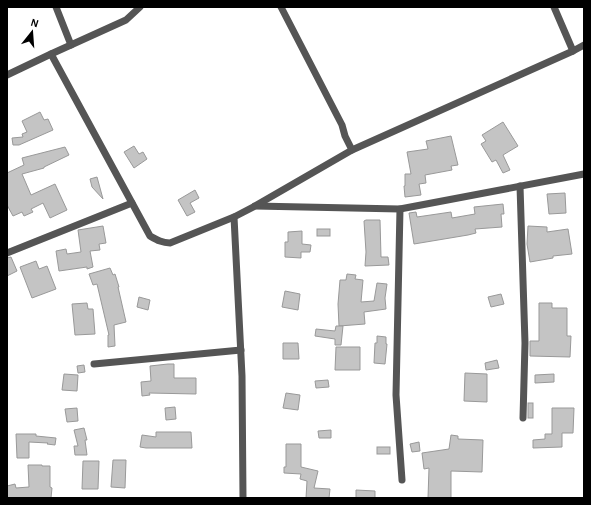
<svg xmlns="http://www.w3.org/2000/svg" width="591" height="505" viewBox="0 0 591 505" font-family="'Alegreya Sans',sans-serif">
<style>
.building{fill:#c4c4c4;stroke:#999}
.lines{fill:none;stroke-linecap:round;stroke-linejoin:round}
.minor{stroke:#555;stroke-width:7}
</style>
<rect width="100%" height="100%" fill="#fff"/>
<!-- building -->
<g class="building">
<polygon points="40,112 44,120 48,119 53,130 19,145 13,145 12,138 23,137 22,134 27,132 22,121"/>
<polygon points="503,122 518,146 503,155 510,170 503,173 496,160 492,162 481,144 486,141 482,135"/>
<polygon points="451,136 458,165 451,166 452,170 425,175 426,183 419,184 421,195 405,197 404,186 405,186 405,174 411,174 407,152 428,149 426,141"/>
<polygon points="134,146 139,154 143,152 147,159 134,168 124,152"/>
<polygon points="65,147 69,155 44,167 44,168 22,174 31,195 55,184 67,210 50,218 43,203 31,209 33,212 24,216 22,212 13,216 7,205 7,173 24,165 22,158"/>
<polygon points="97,177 103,199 92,187 90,179"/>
<polygon points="195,190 199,198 190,203 195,212 187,216 178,200"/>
<polygon points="565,193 566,213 549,214 547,194"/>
<polygon points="503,204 504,214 501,214 502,227 475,229 476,233 468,235 414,244 409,213 416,212 417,217 451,212 452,218 475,214 474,207"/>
<polygon points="366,220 380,220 381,257 388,257 389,265 365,266 366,252 364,221"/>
<polygon points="103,226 106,243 99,244 100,250 90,251 93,267 87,269 87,267 59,271 56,251 66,249 67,254 81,252 78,230"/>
<polygon points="528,226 547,227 547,232 568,229 572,254 553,256 553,258 530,262 527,244"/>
<rect x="317" y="229" width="13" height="7"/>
<polygon points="302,231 302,244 311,245 310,252 301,252 301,258 285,257 285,242 288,242 288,232"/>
<polygon points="11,257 17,271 7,276 7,258"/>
<polygon points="36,261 39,269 47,266 56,289 32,298 20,267"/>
<polygon points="110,268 113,275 115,274 119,287 118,287 126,322 114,325 115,346 108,347 108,335 109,335 97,284 93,285 89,274"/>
<polygon points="347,274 356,275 355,279 363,280 361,302 374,301 377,283 387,284 385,298 386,309 364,312 365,324 339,326 338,304 340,280 346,280"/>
<polygon points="285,291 300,294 298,310 282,307"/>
<polygon points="501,294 504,304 491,307 488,297"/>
<polygon points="139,297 150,300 148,310 137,307"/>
<polygon points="87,303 88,309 93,309 95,334 75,335 72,304"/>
<polygon points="539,303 552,303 552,308 567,308 567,336 571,336 570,357 530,356 530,341 539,341"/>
<polygon points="336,326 343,326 341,345 335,345 335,339 315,336 316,329 335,331"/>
<polygon points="377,336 386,337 386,344 387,344 385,364 374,363 375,343 377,343"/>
<polygon points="283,343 298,343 299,359 283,359"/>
<polygon points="336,347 360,347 360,370 335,370"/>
<polygon points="497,360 499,368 486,370 485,363"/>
<polygon points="168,364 174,364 174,378 196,378 196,394 149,393 150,395 142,396 141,382 151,381 150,366"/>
<polygon points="84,365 85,372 78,373 77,366"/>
<polygon points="465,373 487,374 487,402 464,401"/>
<polygon points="64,374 78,375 77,391 62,390"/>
<polygon points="554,374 554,382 535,383 535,375"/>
<polygon points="328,380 329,387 316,388 315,381"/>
<polygon points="286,393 300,395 298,410 283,408"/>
<rect x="528" y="403" width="5" height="15"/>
<polygon points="175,407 176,419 166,420 165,408"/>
<polygon points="77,408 78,421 67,422 65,409"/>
<polygon points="552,408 574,408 573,433 562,433 562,447 533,448 533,440 545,439 545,434 552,434"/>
<polygon points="84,428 87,440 85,440 87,455 75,455 74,446 78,446 74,430"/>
<polygon points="331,430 331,438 319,438 318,431"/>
<polygon points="156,432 191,432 192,448 146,448 140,447 142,435 156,437"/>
<polygon points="16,434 36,434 36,436 56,438 55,445 47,444 48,443 29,442 29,458 17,458"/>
<polygon points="451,435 458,436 458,439 483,440 482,472 451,471 451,498 428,498 429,468 424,469 422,453 449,449"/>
<polygon points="419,442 420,451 412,452 410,444"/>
<polygon points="286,444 301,444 301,467 318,471 314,488 330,489 329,498 306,498 307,481 300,479 301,474 284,473 284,467 286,467"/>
<rect x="377" y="447" width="13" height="7"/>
<polygon points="113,460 126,460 125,488 111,487"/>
<polygon points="83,461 99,461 98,489 82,489"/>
<polygon points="28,465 42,465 42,466 50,466 50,487 52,488 51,498 7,498 7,486 15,484 16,488 29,487"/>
<polygon points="356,490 375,491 375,498 356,498"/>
</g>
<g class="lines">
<!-- minor -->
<g class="minor">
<polyline points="56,7 71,45"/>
<polyline points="573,51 584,45"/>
<path d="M51,54l99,182c7,4 12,7 20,7l64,-26"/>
<polyline points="7,75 51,54 126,20 140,7"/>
<polyline points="352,150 573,51 554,7"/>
<polyline points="520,186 525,343 523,418"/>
<polyline points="255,206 400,209 584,174"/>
<polyline points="400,209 396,395 402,480"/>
<polyline points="7,253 132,203"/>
<polyline points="94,364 241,350"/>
<polyline points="243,498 242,376 234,217 255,206 352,150 345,136 342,125 281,7"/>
</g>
</g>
<!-- border -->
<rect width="591" height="505" fill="none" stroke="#000000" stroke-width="16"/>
<!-- north arrow -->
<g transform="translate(32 32) rotate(17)" stroke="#ffffff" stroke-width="3" paint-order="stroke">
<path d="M0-3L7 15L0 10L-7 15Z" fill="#000000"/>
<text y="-6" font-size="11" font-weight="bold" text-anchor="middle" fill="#000000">N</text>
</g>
</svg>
